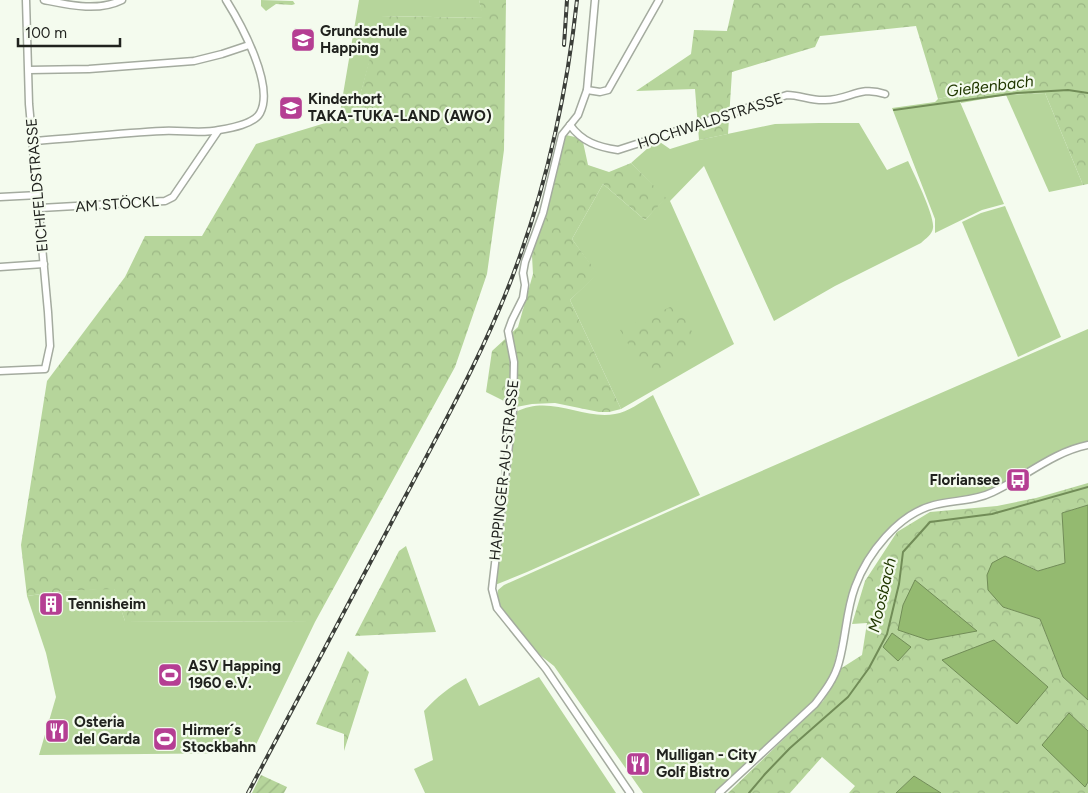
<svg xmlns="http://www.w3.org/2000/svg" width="1088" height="793" viewBox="0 0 1088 793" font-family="Figtree,sans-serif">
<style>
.green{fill:#b6d59b}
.forest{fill:url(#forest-crowns)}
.garden{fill:url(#garden-furrows)}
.water{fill:#94ba70;stroke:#718c57}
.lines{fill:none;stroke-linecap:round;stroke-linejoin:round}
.stream{stroke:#718c57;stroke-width:2}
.minor-casing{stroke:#a4ab9f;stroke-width:9}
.minor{stroke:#fff;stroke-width:6}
.rail-casing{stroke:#3b3e39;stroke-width:4}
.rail{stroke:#f4fbee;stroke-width:2;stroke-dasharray:5.5;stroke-linecap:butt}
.labels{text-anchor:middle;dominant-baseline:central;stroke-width:4.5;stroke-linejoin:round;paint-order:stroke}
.poi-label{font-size:15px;font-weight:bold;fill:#20221e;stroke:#f4fbee;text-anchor:start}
.street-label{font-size:15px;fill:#20221e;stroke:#f4fbee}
.water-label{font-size:16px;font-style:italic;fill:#213801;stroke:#f4fbee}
</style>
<defs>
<pattern id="forest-crowns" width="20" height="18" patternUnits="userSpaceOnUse" patternTransform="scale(1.25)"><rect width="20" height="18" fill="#b6d59b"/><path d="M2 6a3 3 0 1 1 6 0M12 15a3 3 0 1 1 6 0" fill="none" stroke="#9cb785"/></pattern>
<pattern id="garden-furrows" width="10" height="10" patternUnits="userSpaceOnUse" patternTransform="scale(1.25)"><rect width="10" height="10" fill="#b6d59b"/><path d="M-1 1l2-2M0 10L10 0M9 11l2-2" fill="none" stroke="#9cb785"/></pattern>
</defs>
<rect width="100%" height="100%" fill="#f4fbee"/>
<!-- green -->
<g class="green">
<polygon points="359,0 479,0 484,18 382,16 355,114 339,118"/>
<polygon points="1045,93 1083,185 1049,192 1006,95"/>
<polygon points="957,95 1004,204 982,210 935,233 935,219 892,108 935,102 938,99"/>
<path d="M819,123h40l28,47 21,-9c6,13 27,55 25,67 -1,7 -7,10 -12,15l-86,43 -61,35 -70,-155 -34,35 64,143 -113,65 -51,-109 27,-26 -25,-35 31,-55 42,36 20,-22 -34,-35 26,-23 13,9 29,-9 76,-16z"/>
<polygon points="1005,206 1061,337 1018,357 962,222 981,213"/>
<polygon points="1088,329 1088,443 991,491 910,513 862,566 845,616 833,670 824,687 813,702 794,721 715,793 643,793 554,666 536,652 503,611 497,599 498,590 504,585 681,506"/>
<path d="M653,395l47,100 -173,77 -32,13 21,-173c34,-18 67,8 99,2 13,-2 26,-12 38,-19z"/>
<polygon points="114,588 125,621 315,622 252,753 39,755 56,697 46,653 27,596 63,591"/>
<path d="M539,677l77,116h-191l-11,-24 19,-9 -9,-49c13,-14 25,-24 42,-33l13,28z"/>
</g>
<!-- forest -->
<g class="forest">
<polygon points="261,0 293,1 295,4 292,5 276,4 266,11 261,6"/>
<polygon points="479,0 506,0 504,150 487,274 455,367 315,622 125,621 114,589 63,591 27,596 21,545 47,381 125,277 145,236 202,236 256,144 355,114 381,16 483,18"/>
<polygon points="734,0 1088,0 1088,184 1083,185 1045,93 1006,95 961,103 957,95 938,99 916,26 820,36 815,47 732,72 728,134 699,140 695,89 636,91 691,54 694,30 727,31"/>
<polygon points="566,135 575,137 583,142 588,165 609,172 631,163 666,198 645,220 603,184 572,239 598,274 570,300 621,409 609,412 599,412 555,403 532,404 516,407 486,392 492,351 518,327 533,274 532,256 563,137"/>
<polygon points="679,303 698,345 653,373 649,372 631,349 620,330"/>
<polygon points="1088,483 1088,505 1062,513 1066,563 1039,571 1005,556 1003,607 1040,619 1063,677 1088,700 1088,731 1069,713 1085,786 1088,782 1088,793 941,793 914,776 896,793 849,793 855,786 822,757 790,793 728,793 823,701 840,669 862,655 867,623 852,624 865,581 897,532 930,512 997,506 1036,498"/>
<polygon points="406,546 436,632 355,636 399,551"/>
<polygon points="348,651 369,672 344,751 344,734 316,724"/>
</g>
<!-- garden -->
<polygon class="garden" points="261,775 287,787 284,793 252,793"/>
<!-- water -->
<g class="water">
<polygon points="1088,505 1088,700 1063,677 1040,619 1003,607 988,590 987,575 992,563 1005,556 1038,571 1065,563 1062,513"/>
<polygon points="915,580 977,631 928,640 898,630 903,605"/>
<polygon points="892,633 911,647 898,661 883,647"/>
<polygon points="994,640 1048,687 1017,724 942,660"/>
<polygon points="1069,713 1088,731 1088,782 1085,787 1042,745"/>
<polygon points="914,776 941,793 896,793"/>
</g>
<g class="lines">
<!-- stream -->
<g class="stream">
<polyline points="894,110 1017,93 1068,90 1088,93"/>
<polyline points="749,793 765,774 790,748 848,697 869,668 887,634 899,584 903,552 930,522 992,514 1088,487"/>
</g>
<defs>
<g id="minor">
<path d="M44,0c25,5 54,12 78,0"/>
<polyline points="595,0 587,90 578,115 562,135 543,213 525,262 523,273 525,285 523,298 512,320 508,331 514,362 513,411 492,589 497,608 546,669 630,793"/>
<polyline points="29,70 89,69 194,61 222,54 249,45"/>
<polyline points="587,90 600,92 608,90 659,0"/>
<path d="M570,125c12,17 28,22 48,25l169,-55c13,0 25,6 38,5 25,0 34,-15 60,-6"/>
<path d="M34,141c43,-3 86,-8 129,-10 18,-1 39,3 56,-1 12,-2 35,-6 41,-17 15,-27 -19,-89 -34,-113"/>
<polyline points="0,197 39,195"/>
<polyline points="40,208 165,201 173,197 218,131"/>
<polyline points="0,267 44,264"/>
<polyline points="0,371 45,369 50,346 48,312 29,104 26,0"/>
<path d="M719,793l96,-89c10,-13 20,-26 24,-42 7,-25 7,-51 16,-75 12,-33 43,-73 79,-82 20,-5 41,-4 59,-13 32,-15 60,-40 95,-47"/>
</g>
</defs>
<!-- minor casing -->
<use href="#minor" class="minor-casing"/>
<!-- minor -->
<use href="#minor" class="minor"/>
<defs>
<g id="rail">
<polyline points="564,45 567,0"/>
<path d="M248,793c52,-99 105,-197 157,-296 38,-72 79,-145 108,-222 33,-87 54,-183 64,-275"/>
</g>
</defs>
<!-- rail casing -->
<use href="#rail" class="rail-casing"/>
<!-- rail -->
<use href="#rail" class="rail"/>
</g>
<!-- icons -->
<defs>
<symbol id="school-square" viewBox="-11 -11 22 22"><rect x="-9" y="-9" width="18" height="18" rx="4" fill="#b53e93" stroke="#f4fbee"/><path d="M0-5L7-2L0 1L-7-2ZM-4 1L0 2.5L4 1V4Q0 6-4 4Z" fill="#fff"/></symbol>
<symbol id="bus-square" viewBox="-11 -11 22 22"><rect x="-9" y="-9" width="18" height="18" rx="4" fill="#b53e93" stroke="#f4fbee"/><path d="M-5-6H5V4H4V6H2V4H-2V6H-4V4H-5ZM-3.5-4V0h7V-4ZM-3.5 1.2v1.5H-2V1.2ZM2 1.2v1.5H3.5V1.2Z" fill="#fff"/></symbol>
<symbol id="building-square" viewBox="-11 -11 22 22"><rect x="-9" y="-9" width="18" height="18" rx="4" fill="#b53e93" stroke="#f4fbee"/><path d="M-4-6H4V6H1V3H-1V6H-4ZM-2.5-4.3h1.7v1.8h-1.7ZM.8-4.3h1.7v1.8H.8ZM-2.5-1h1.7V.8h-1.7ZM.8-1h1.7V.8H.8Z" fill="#fff"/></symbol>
<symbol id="stadium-square" viewBox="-11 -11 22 22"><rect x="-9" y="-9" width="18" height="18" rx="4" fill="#b53e93" stroke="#f4fbee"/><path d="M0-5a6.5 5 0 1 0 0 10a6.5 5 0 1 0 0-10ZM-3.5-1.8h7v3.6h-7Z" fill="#fff"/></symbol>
<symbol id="restaurant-square" viewBox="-11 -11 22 22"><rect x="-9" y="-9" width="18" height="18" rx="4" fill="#b53e93" stroke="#f4fbee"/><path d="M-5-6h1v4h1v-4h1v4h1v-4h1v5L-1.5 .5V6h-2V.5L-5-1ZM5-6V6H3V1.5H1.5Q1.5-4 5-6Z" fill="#fff"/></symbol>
</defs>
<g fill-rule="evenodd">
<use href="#school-square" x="289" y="26" width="28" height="28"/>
<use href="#school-square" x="277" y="94" width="28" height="28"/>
<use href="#bus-square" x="1004" y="466" width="28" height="28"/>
<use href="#building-square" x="37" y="590" width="28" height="28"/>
<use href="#stadium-square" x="156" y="661" width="28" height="28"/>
<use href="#restaurant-square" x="43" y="717" width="28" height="28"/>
<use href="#stadium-square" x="151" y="725" width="28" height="28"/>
<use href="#restaurant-square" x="624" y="750" width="28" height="28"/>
</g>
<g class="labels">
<!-- poi labels -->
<g class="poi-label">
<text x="320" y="31">Grundschule<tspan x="320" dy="17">Happing</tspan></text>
<text x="308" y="99">Kinderhort<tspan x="308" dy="17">TAKA-TUKA-LAND (AWO)</tspan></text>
<text x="1000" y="480" text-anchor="end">Floriansee</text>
<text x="68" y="604">Tennisheim</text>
<text x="188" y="666">ASV Happing<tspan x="188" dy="17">1960 e.V.</tspan></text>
<text x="74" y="722">Osteria<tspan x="74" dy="17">del Garda</tspan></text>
<text x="182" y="730">Hirmer´s<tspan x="182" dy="17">Stockbahn</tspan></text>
<text x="656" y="755">Mulligan - City<tspan x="656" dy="17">Golf Bistro</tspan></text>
</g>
<!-- street labels -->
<g class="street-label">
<text transform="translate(710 121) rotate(-18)">HOCHWALDSTRASSE</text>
<text transform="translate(37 185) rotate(-95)">EICHFELDSTRASSE</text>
<text transform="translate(117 204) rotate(-4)">AM STÖCKL</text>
<text transform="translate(504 470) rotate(-84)">HAPPINGER-AU-STRASSE</text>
</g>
<!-- water labels -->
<g class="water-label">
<text transform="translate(990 86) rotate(-7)">Gießenbach</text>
<text transform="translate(882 595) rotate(-77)">Moosbach</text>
</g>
</g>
<!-- scale -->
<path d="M18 38v8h102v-8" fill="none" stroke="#20221e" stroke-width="2.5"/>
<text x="25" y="38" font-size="15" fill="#20221e" stroke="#f4fbee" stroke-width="4" paint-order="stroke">100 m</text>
</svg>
